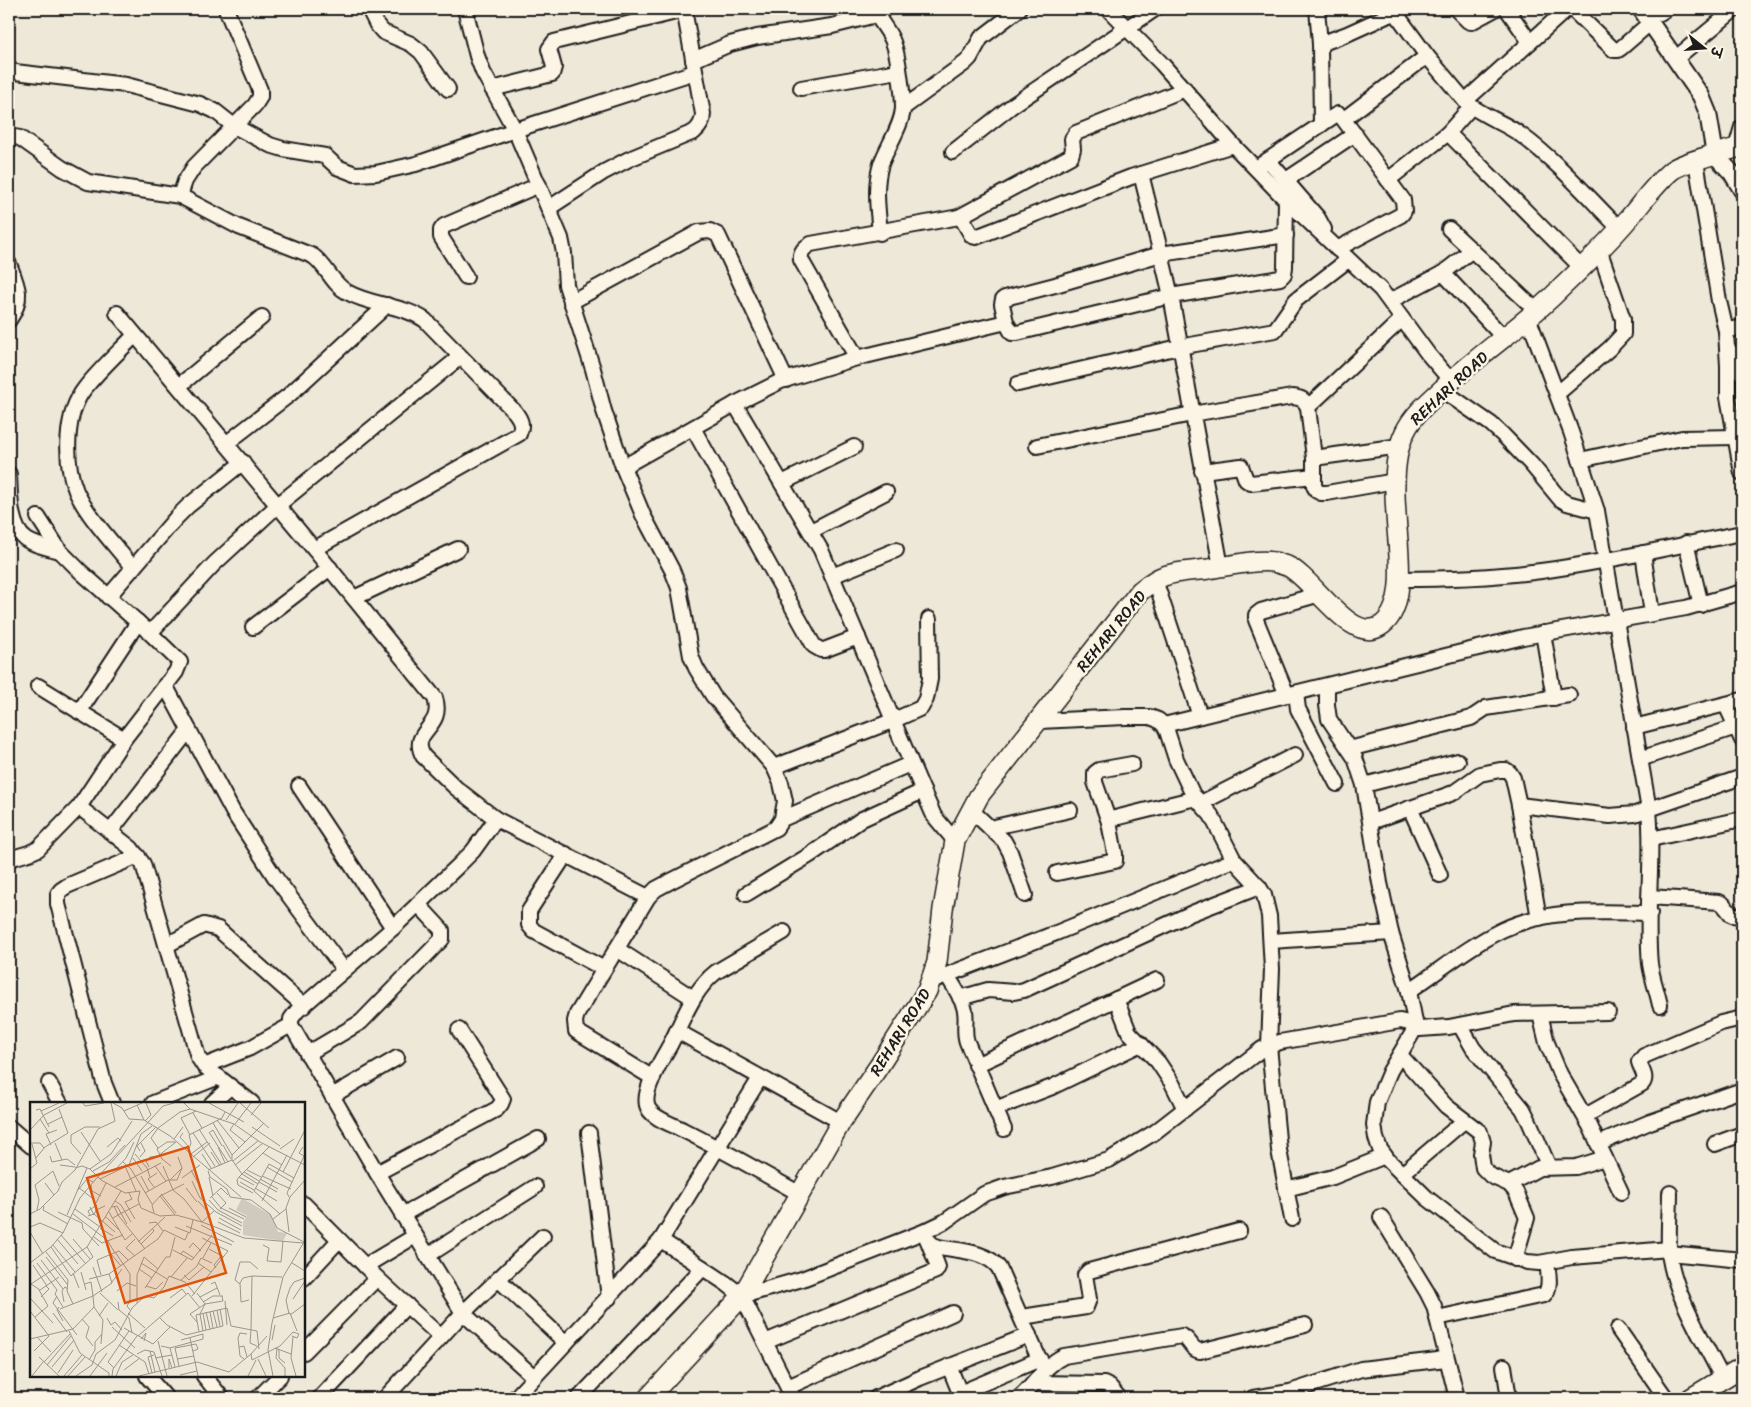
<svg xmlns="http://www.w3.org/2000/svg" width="1751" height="1407" viewBox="0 0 1751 1407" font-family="Sriracha,'Playpen Sans Deva',sans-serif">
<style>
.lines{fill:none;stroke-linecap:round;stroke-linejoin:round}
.minor-casing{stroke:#1c1c1c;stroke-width:18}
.tertiary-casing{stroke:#1c1c1c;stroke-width:20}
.secondary-casing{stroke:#1c1c1c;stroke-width:22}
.minor{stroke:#fcf5e5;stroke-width:14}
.tertiary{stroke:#fcf5e5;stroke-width:16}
.secondary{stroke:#fcf5e5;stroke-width:19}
.labels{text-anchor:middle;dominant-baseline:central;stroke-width:5;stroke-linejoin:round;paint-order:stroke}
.street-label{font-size:16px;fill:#1c1c1c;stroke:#fcf5e5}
.inset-road{fill:none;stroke:#9a968d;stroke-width:1}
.view{fill:#de560d;fill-opacity:0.15;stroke:#de560d;stroke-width:2.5}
.inset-edge{fill:none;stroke:#1c1c1c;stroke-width:2.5}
</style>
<rect width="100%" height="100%" fill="#eee8d9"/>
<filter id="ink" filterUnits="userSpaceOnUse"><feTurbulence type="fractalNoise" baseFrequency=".02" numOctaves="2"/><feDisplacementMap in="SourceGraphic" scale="10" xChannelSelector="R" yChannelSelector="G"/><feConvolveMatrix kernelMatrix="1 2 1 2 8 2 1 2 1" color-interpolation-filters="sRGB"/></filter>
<g filter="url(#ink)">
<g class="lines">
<defs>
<g id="minor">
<polyline points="369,9 377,25 383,32 411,44 421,52 448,89"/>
<polyline points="465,9 477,56 483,72 515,130 561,238 564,253 566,285 593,369 604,411 623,467 643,515 672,570 679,588 691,656 696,668 713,696 774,767 781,783 785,801 783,812 782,819 776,828 671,881 656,889 648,897 577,1014 575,1021 576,1031 653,1078"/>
<path d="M875,9c3,12 14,21 18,33 5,12 10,52 10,65 0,17 -16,40 -22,57 -7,23 -3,46 -1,69"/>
<polyline points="1108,9 1162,64 1233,145 1286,200 1381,290 1428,354 1451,381"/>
<polyline points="1317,9 1320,44 1321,125"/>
<polyline points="1456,9 1468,21 1471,22 1495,9"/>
<polyline points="1507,9 1530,42"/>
<polyline points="1572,9 1614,50 1618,50 1621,48 1650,23"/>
<path d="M1395,12l32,44 38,45c16,15 39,21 56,34 36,26 67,62 98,93"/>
<polyline points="1660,13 1666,9"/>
<polyline points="1320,44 1347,34 1402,9"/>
<polyline points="1675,59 1735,9"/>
<polyline points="693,60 730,44 757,37 832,26 876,15 884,9"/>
<polyline points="9,69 15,72 126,85 200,104 215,111 234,126 270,145 283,149 325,156 337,167 355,174 376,173 416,164 515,130 695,72"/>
<polyline points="801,88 898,71"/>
<polyline points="492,89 552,74 554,67 549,49 554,42 684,10"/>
<polyline points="1465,101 1567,9"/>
<polyline points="903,108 965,63 970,58 981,38 1019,9"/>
<polyline points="1344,119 1427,56"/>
<polyline points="1448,133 1581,267"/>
<path d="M9,136l11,2 42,30 26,14 92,14 59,31 74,29c14,10 19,28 34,36 24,14 54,12 78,28l90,92c6,8 8,13 4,22l-205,115"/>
<polyline points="1736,148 1742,127"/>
<polyline points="953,152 1013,105 1155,9"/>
<polyline points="1268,160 1318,218 1324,229"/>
<polyline points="1696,161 1719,301 1726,331 1728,366 1728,397 1742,473"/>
<polyline points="1256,168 1334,116 1338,114 1341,116 1403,200 1404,211 1401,215 1337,249"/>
<polyline points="1141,174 1161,254 1286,235"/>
<polyline points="1286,180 1355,134"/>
<polyline points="1388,180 1448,133 1471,107"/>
<polyline points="180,196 185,181 194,167 255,105 260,97 260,90 226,9"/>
<path d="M549,208l55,-36 25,-13 65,-27c6,-5 9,-10 9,-18l-19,-105"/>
<polyline points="959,217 1071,156 1073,149 1072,139 1076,133 1185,89"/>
<polyline points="1449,229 1536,310"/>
<path d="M9,264c9,22 15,35 0,56"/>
<polyline points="1443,273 1504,338"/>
<polyline points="466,277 441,237 441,230 444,226 539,185"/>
<polyline points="1390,301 1443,273 1472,250"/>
<polyline points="571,302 699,232 710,231 718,235 786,380"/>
<path d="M117,313l197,236 121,149c10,31 -26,32 -12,58l33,32 40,31 152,78"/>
<path d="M1528,317l43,115 26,79 52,299c5,51 -4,103 1,154 2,14 7,27 10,41"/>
<polyline points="1006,322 1012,333 1017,333 1171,296 1280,278 1284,274 1285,267 1286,200"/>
<polyline points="1726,331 1742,327"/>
<polyline points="1730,351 1742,374"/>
<path d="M857,358l-56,-98c-1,-8 2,-12 10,-16l148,-27 3,2 10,17 4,1 155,-60 102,-32"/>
<polyline points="1018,384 1179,347 1275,330 1296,300 1348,260"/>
<polyline points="179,386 262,317"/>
<polyline points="1442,390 1491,424 1503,435 1531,464 1560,499 1567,503 1597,511"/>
<polyline points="1557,394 1610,348 1623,334 1623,319 1599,249"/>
<polyline points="735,404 821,550 923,791 934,816 955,841"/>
<polyline points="1308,407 1402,319"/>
<polyline points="693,428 814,646 821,650 824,650 858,637"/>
<polyline points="227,443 289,395 387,305"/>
<path d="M1037,446l155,-32 100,-17c9,1 12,2 16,10l6,51v28l3,5 4,2h6l68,-12"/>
<polyline points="1314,458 1400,446"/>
<polyline points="1580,460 1682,438 1735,437"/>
<polyline points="623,467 735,404 781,381 857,358 1006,322 1002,304 1003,299 1005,298 1055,285 1161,254 1171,296 1221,567"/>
<polyline points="1202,471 1241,466 1246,480 1251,483 1314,476"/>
<path d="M9,474c1,18 0,55 18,66 9,6 23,8 33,11"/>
<polyline points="782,483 854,447"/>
<polyline points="811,531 886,492"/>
<polyline points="1686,543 1701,605"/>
<polyline points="1643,553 1652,614"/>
<path d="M133,568c-18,-23 -46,-52 -57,-77 -12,-30 -11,-78 9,-103 15,-19 34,-36 50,-53"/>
<polyline points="832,576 896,550"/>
<path d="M1400,579c46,0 95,-2 141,-8 67,-9 134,-25 201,-38"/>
<polyline points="1155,580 1200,716"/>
<polyline points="108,597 176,518 188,506 243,462"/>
<polyline points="354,598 458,549"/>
<polyline points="253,627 330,568"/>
<polyline points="150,633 214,564 278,505 460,357"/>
<polyline points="1543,633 1554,698"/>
<polyline points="165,685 233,812 275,877 344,970"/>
<polyline points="38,686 124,739"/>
<polyline points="1327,686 1327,705 1329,719 1355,758 1364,785 1380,883 1391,933 1409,991 1416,1027 1390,1071 1377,1102 1374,1125 1376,1138 1380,1149 1388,1160 1427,1198 1495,1251 1527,1262 1539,1263 1572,1257 1669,1249"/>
<polyline points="1296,693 1298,709 1337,784"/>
<polyline points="1287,695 1256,620 1256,615 1261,611 1320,594"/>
<polyline points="1726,705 1742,740"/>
<polyline points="79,712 138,622"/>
<polyline points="1164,725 1523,637 1686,608 1742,592"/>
<polyline points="1634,727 1742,700"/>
<polyline points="1349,749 1471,718 1486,708 1569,695"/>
<polyline points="1640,759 1736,727"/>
<polyline points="774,767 892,721 921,708 926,699 930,679 929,619"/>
<polyline points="1364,785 1458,761"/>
<polyline points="299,786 393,928"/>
<polyline points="1201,803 1295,755"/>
<polyline points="1519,805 1610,816 1635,814 1742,777"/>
<polyline points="79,807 131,848 143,864 198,1057 204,1066 252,1103"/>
<polyline points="1410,808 1440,875"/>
<polyline points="971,810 1004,841 1010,852 1025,895"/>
<polyline points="496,819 473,851 459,865 393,928 297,1011 291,1019 291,1025 377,1173 463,1313 534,1377"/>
<polyline points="782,819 910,764"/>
<polyline points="1109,822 1095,782 1095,773 1099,770 1132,764"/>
<polyline points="1371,822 1453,793 1480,774 1500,770 1506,770 1510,773 1513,778 1519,805 1539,918"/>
<polyline points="990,828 1070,810"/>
<polyline points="110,832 189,730"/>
<polyline points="1651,839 1742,819"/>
<polyline points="566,854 529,911 529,925 534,931 604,969"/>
<polyline points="9,859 29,853 38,849 79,807 124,739 176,672 180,662 150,633 81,572 60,551 38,517"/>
<polyline points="1234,860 1259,887 1264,895 1269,916 1272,969 1269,1046 1279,1150 1292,1219"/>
<polyline points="1057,873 1115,861 1115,854 1109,822 1111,819 1196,798"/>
<polyline points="746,894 810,855 862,819 923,791"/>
<polyline points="1650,897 1719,902 1723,904 1732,915 1742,916"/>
<path d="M784,932l-68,40c-23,18 -33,48 -46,73 -8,14 -27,44 -23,60 3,13 25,19 36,25 40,20 78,42 117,64"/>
<polyline points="1271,941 1391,933"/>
<polyline points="167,945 204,925 218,929 304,1006"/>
<polyline points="617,949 693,998"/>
<path d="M947,975c6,11 16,23 18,36 2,11 -2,20 2,31l37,87"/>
<polyline points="931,981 1056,933 1234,860 1211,815 1193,795 1176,759 1167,731 1164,725 1158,720 1150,717 1125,717 1039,721"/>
<path d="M1409,991c30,-20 60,-45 93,-61 47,-22 98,-18 148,-17"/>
<polyline points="960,998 988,990 1014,992 1024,990 1192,913 1259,887"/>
<polyline points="1116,999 1129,1032 1158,1062 1172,1083 1185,1109"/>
<polyline points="1540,1014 1547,1043 1560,1074 1590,1126 1621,1192"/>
<polyline points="1460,1025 1473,1048 1523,1109 1529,1121 1549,1167"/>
<polyline points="677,1031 841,1122"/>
<polyline points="307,1054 361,1022 442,939 442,930 418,904"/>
<polyline points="1400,1055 1446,1106 1480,1132 1483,1142 1481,1154 1483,1168 1491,1176 1509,1184 1516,1192 1527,1218 1515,1259"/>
<polyline points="976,1065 1157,980"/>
<polyline points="204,1066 250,1048 291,1025"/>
<polyline points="49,1083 60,1103"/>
<polyline points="332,1096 397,1058"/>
<polyline points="112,1103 104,1083 58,904 58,894 61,890 67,886 138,856"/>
<polyline points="153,1103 219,1077"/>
<polyline points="212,1103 230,1087"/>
<polyline points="995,1109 1052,1087 1141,1044"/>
<path d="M1585,1116l57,-32c6,-7 -1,-14 -3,-22l5,-6 77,-33 21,-5"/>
<polyline points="9,1127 31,1146"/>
<polyline points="589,1133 609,1298"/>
<polyline points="1598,1144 1650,1122 1742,1090"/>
<polyline points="1715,1144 1742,1134"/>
<polyline points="377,1173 497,1109 501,1104 503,1099 459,1030"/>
<polyline points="1402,1174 1464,1121"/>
<polyline points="1509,1184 1539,1168 1576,1167 1605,1158"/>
<polyline points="1286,1189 1333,1177 1385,1156"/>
<path d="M1670,1193c0,22 -3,45 0,66 6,38 36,86 53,121"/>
<polyline points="304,1204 377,1278 441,1337"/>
<polyline points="402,1215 538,1139"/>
<polyline points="1381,1217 1427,1292 1434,1306 1457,1398"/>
<path d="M927,1239l6,6 6,2c20,4 48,4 60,21l45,102"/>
<polyline points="661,1240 727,1284 742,1296 793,1398"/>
<polyline points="1669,1253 1742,1260"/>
<polyline points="427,1256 535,1187"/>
<polyline points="365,1266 415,1236"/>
<polyline points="304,1278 339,1240"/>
<polyline points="498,1279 566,1343"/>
<polyline points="742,1296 802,1279 923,1232 944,1222 984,1194 993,1191 1004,1187 1052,1177 1109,1160 1155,1132 1254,1055 1262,1049 1280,1042 1400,1021 1409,1023 1420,1029 1449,1027 1514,1014 1608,1012"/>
<polyline points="1022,1317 1086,1307 1089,1299 1085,1275 1089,1271 1239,1231"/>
<path d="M1437,1318l107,-23c8,-7 4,-22 3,-33"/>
<polyline points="1618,1329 1666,1398"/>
<polyline points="765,1342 936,1271 938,1267 928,1241"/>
<polyline points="304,1352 377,1278"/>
<polyline points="949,1366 962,1398"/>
<polyline points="1504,1366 1509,1398"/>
<polyline points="147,1376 166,1398"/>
<polyline points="204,1376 222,1398"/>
<polyline points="1035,1383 1104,1384 1110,1387 1119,1398"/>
<polyline points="788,1387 953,1313"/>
<polyline points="960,1393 1040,1359"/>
<polyline points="258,1398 280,1376"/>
<polyline points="320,1398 407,1305"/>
<polyline points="385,1398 463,1313 543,1236"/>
<polyline points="515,1398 661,1240 760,1078"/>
<polyline points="579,1398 703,1268"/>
<polyline points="876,1398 920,1378 1029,1335"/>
<path d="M1019,1398c16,-13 25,-33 45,-42l118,-20c8,3 9,14 18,15l105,-26"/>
<polyline points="1253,1398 1290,1392 1361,1369 1446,1359"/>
</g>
<polyline id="tertiary" points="1641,9 1701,96 1708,113 1715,155 1732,173 1742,190"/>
<g id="secondary">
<path d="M648,1398l94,-102 99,-174 38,-56 48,-75 10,-29 6,-53 12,-68 24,-45 161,-205c8,-6 15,-12 24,-15 14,-5 30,-5 45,-7 19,-3 46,-10 65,-7 4,1 9,3 13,4 26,11 65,82 95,59 27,-20 15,-82 14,-111 -2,-25 -2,-60 9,-82 9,-19 28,-34 43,-48 35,-33 76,-59 110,-93 24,-23 49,-47 71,-73 14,-16 26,-34 43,-48 13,-9 53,-18 70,-24"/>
<polyline points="1691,1398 1742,1367"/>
</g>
</defs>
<!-- minor casing -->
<use href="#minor" class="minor-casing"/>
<!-- tertiary casing -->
<use href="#tertiary" class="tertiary-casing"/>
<!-- secondary casing -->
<use href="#secondary" class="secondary-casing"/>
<!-- minor -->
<use href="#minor" class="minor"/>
<!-- tertiary -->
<use href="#tertiary" class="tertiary"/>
<!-- secondary -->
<use href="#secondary" class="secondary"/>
</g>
</g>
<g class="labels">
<!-- street labels -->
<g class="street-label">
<text transform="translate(1449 388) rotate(-43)">REHARI ROAD</text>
<text transform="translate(1111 631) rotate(-51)">REHARI ROAD</text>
<text transform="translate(900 1032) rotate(-58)">REHARI ROAD</text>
</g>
</g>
<!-- overview -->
<g transform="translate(30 1102)">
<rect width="275" height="275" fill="#eee8d9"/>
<path d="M212,96l29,17 7,17 9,1 -4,8 -40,-6v-13l4,-6 -11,-6z" fill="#cfcabd"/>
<path class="inset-road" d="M53,1l2,3 19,-3M83,1l9,5 7,11 15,1 26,16 71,61M154,1l6,6 44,15 26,18 45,23M179,1l35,19M210,1l29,25M107,3l7,15M29,7l9,24M6,8l4,-1 9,18M11,9l18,-8M94,9l18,-8M163,11l9,15M221,13l10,-12M10,17l9,14M187,18l22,28M196,18l12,-17M115,19l6,-6 -5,-12M183,21l19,32M18,22l14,-7M204,22l-4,6 15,12M205,22l16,-21M222,25l28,19M169,27l23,36M0,28l14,-15 23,-12M51,30l19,29M179,30l19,30M180,30l3,-2 9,16M153,31l-3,4 9,10M163,31l22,33M160,33l-9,-17 15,-7M144,37l9,-12M1,41h9l4,5M25,41l7,17 5,-1 8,6M21,43l-5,-11 11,-4M193,43l8,14M77,45l11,-9 3,3M188,45l7,16M128,46l-7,-10 7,-10 22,-16 10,-3M250,47l14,-10M110,49l-3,-5 19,-19M158,49l3,-8 -2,-8 33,-17 3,-6M181,50l9,14M233,51l19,12M51,52l-10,-11v-8l14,-8h15M105,52l12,14 3,9M161,52l16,-12M172,52l9,14M20,54l2,6 10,-2M110,55l5,-6 -4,-8M163,55l17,-14M6,56l9,-11 23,-14M103,56l9,13M202,58l10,14 16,10M203,59l25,-20M93,60l8,7 21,35M30,63l15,2M205,63l27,-21M95,64l11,25M125,64l11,15M133,64l10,24 11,9 18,23M141,64l-9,-7 -5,-10 10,-7h8M119,65l-3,-6 4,-4 8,-1 18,-14M237,65l25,15M45,66l7,-2 8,3 11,11 24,13 15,-2 -2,9 3,8 19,8 16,-1 26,7 42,16 59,5M0,67l7,-6 -5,-19M60,67l21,-15 21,-33M85,68l11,-12 8,-16M161,68l11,20v8M178,68l24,-10v-5l32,-32M217,68l14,7M63,69l16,-9 16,-17M178,69l2,6 17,12 3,8 21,3 19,14 7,14 27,14M214,70l15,9M253,70l22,-42M111,74l8,15M232,74l29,13M179,75l4,19M209,75l30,-30M152,76l18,-13M70,77l29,-14 12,-31 11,-8M230,77l18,10M140,78l12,-12M162,79l8,17 16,14 26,14M210,80l14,8M229,80l18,10M15,81l9,12M61,83l1,6 9,5M48,85l14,11M85,85l46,-24M124,85l-6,-8 9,-6M156,86l11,14M225,86l22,13M48,88l9,-11 6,3M99,91l3,6 -7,3 10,17M115,91l23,-13h9l5,-12 -4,-11M187,91l9,10 -6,6M223,91l-15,-8 -1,-5 2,-3 15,8M131,92l15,19M130,94l24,-12M182,95l9,11 23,11M259,95l-2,-4 17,-37 -5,-3 4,-6M180,96l11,-10 7,7M179,98l9,10 24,13M85,99l6,4 10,17M168,99l12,13M232,99l25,-46M66,101l10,-20M109,102l-21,11 27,34M14,104l-1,4 25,14M60,105l4,8 2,-5 9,-4M82,105l5,-1 10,18M199,106l17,9M45,107l25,18M7,108l2,-10 -4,-15 18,-14 6,15M28,110l24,11 1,6 16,17M79,110l16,28 7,-6M124,111l-2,-8 8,-9 15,19M0,112l10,-5 18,-18 4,-9 13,-12 23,-41 17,-8 -4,-18M43,112l34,26 8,13M250,112l-26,-23 15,-27 25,14M37,113l20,-47M60,113l-2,-4 9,-6M58,114l6,-2 21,18M76,115l13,13M83,116l5,-3 -4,-9M189,116l22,12M243,117l13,-10M172,120l12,-11M188,120l22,11M119,121l7,-1 7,9M171,123l33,17M156,124l46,19M0,125l10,-4 23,10M145,125l15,6 3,-13M70,126l13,8M0,130l13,22M259,130l-3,-24 4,-11 15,-17M31,133l25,29M64,135l8,6 21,-8M27,137l21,25M43,137l17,20M108,140l27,-25M111,142l13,-13 -2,-3M23,143l22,27M233,143l6,3 -2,13 14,1 2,-21M21,145l20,29 22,-19 -6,-10M159,146l4,-5 8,8M179,147l15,8M143,148l19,10 20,-25M16,150l22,28 -1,11 6,13M85,150l15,22v27l-3,5 3,4M81,152l10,12M151,152l2,-3 11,7M105,154l-9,-8 9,-9M16,155l21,27M173,156l8,-15M11,158l22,29M0,161l21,-16 12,-14 17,-35 15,-18 68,-74 11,-3M7,161l20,27 -2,4 8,13M111,161l26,16M168,161l13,9M262,161l13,8M3,163l14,21M63,165l9,25M186,166l-2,-3 8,-10M109,167l13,9M51,170l5,18M43,171l6,15M71,173l-4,-15 22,-9 9,9M154,173l5,5 15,-13M141,175l16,-19M59,177l20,-5M151,178l16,-14 4,-8 11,5M82,180l10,-13M1,182l56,-37 34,-56M1,182l9,6 19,-13M181,182l4,-2 5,13M210,182l-5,-4 5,-18h10l8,7M116,184l10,3 7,-7M134,185l5,-11 16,6 10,12M115,186l21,-31h4l5,-20M87,189l10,-8 9,3M70,191l18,17M167,191l8,11 -5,10 3,17M27,194l-4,7 24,32M162,194l36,-45 -26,-13M11,195l8,-8 -3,-3M170,195l17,-9M0,196l23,25M140,196l12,-9 4,5M263,197l12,-18M219,198l-8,2 -1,-19 3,-5 9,-2M195,199l2,24M34,200l-2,-11 3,-4 3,2M88,200l1,8 10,8 3,15M173,200l10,-6h10M107,201v-28l7,-18 14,12M29,205l-2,3 6,11M64,205l9,13M30,207l33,-13 -2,-14 -6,2M187,208l3,16M0,209l19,25M183,209l4,16M176,210l4,17M180,210l3,16M23,211l14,19M98,211l17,15M173,211l3,17M259,212l-3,-14 4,-12 4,-6 11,-4M260,213l15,-11M69,214l9,-13M5,215l13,-11 -9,-16M77,216l4,7 4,-3 7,8M130,216l7,7 19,10 37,-9 -3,-17M243,216l17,-5 7,18M52,217l7,8 -3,10 7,9M167,220l-7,-8 15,-10 18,-3 -1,-5M82,225l23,21M94,226l29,16 17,-17M221,228l1,-54 30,1M221,228l-1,13 7,3M39,229l11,22 29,20v3M169,230l-3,-17 31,-7 4,18 26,5 2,18M108,234l50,-43 12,15M237,234l-16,18 1,6 28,-14 13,-14 6,2 -2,4 -5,-2M263,235l-2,21 5,18M8,236l13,14M160,236l8,38M0,237l43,-10 21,-22 -1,-11 19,-13 -3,-9 49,-35 6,-9 21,10 3,-7M111,237l5,-6 -2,8M151,238l22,-6M242,238l3,-15M128,239l9,35M71,242l2,-24M89,243l26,17 4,12M131,244l9,2 33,-9v-5M209,245l5,-1 3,11M140,246l5,19M245,246l16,6M247,246l-1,10 9,10v8M249,247v9l6,5M4,249l15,-15M120,249l5,21M107,252l8,-4 9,2 8,24M9,255l20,19M125,256l17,-3M147,257l17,-3M214,257l-4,-3 -2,-18 2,-5 7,1M228,257l8,17M59,258l6,-10v-8l7,-8M14,260l26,-28M17,263l24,-29M149,264l-4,-18 21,-4 2,5 -5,2M22,265l22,-27M84,266l-6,-6 21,-31M139,266v-9l3,9M94,268l16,-12M28,271l15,-23M122,271l-4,-16 6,-2M150,273l17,-4M2,274l11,-14M34,274l18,-21M38,274l17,-19M46,274l16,-11 4,-11 19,-14 17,-32 13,-12 9,2 10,-11M60,274l17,-23M82,274l1,-7 24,-33M86,274l6,-14 11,-7M109,274l58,-14 32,10 22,-18M218,274l8,-16M243,274l-5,-26 4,-27 11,-46 21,-35"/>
<path class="view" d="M158,45l38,126 -101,30 -38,-125z"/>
<rect width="275" height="275" class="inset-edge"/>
</g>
<!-- margin -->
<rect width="1751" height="1407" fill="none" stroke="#fcf5e5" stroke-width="30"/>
<rect x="15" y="15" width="1721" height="1377" fill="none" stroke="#1c1c1c" stroke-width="2" filter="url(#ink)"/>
<!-- north arrow -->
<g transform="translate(1704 48) rotate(107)" stroke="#fcf5e5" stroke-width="4" paint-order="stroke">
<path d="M0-4L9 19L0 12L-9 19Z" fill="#1c1c1c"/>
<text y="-8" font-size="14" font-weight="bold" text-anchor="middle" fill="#1c1c1c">उ</text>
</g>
</svg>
